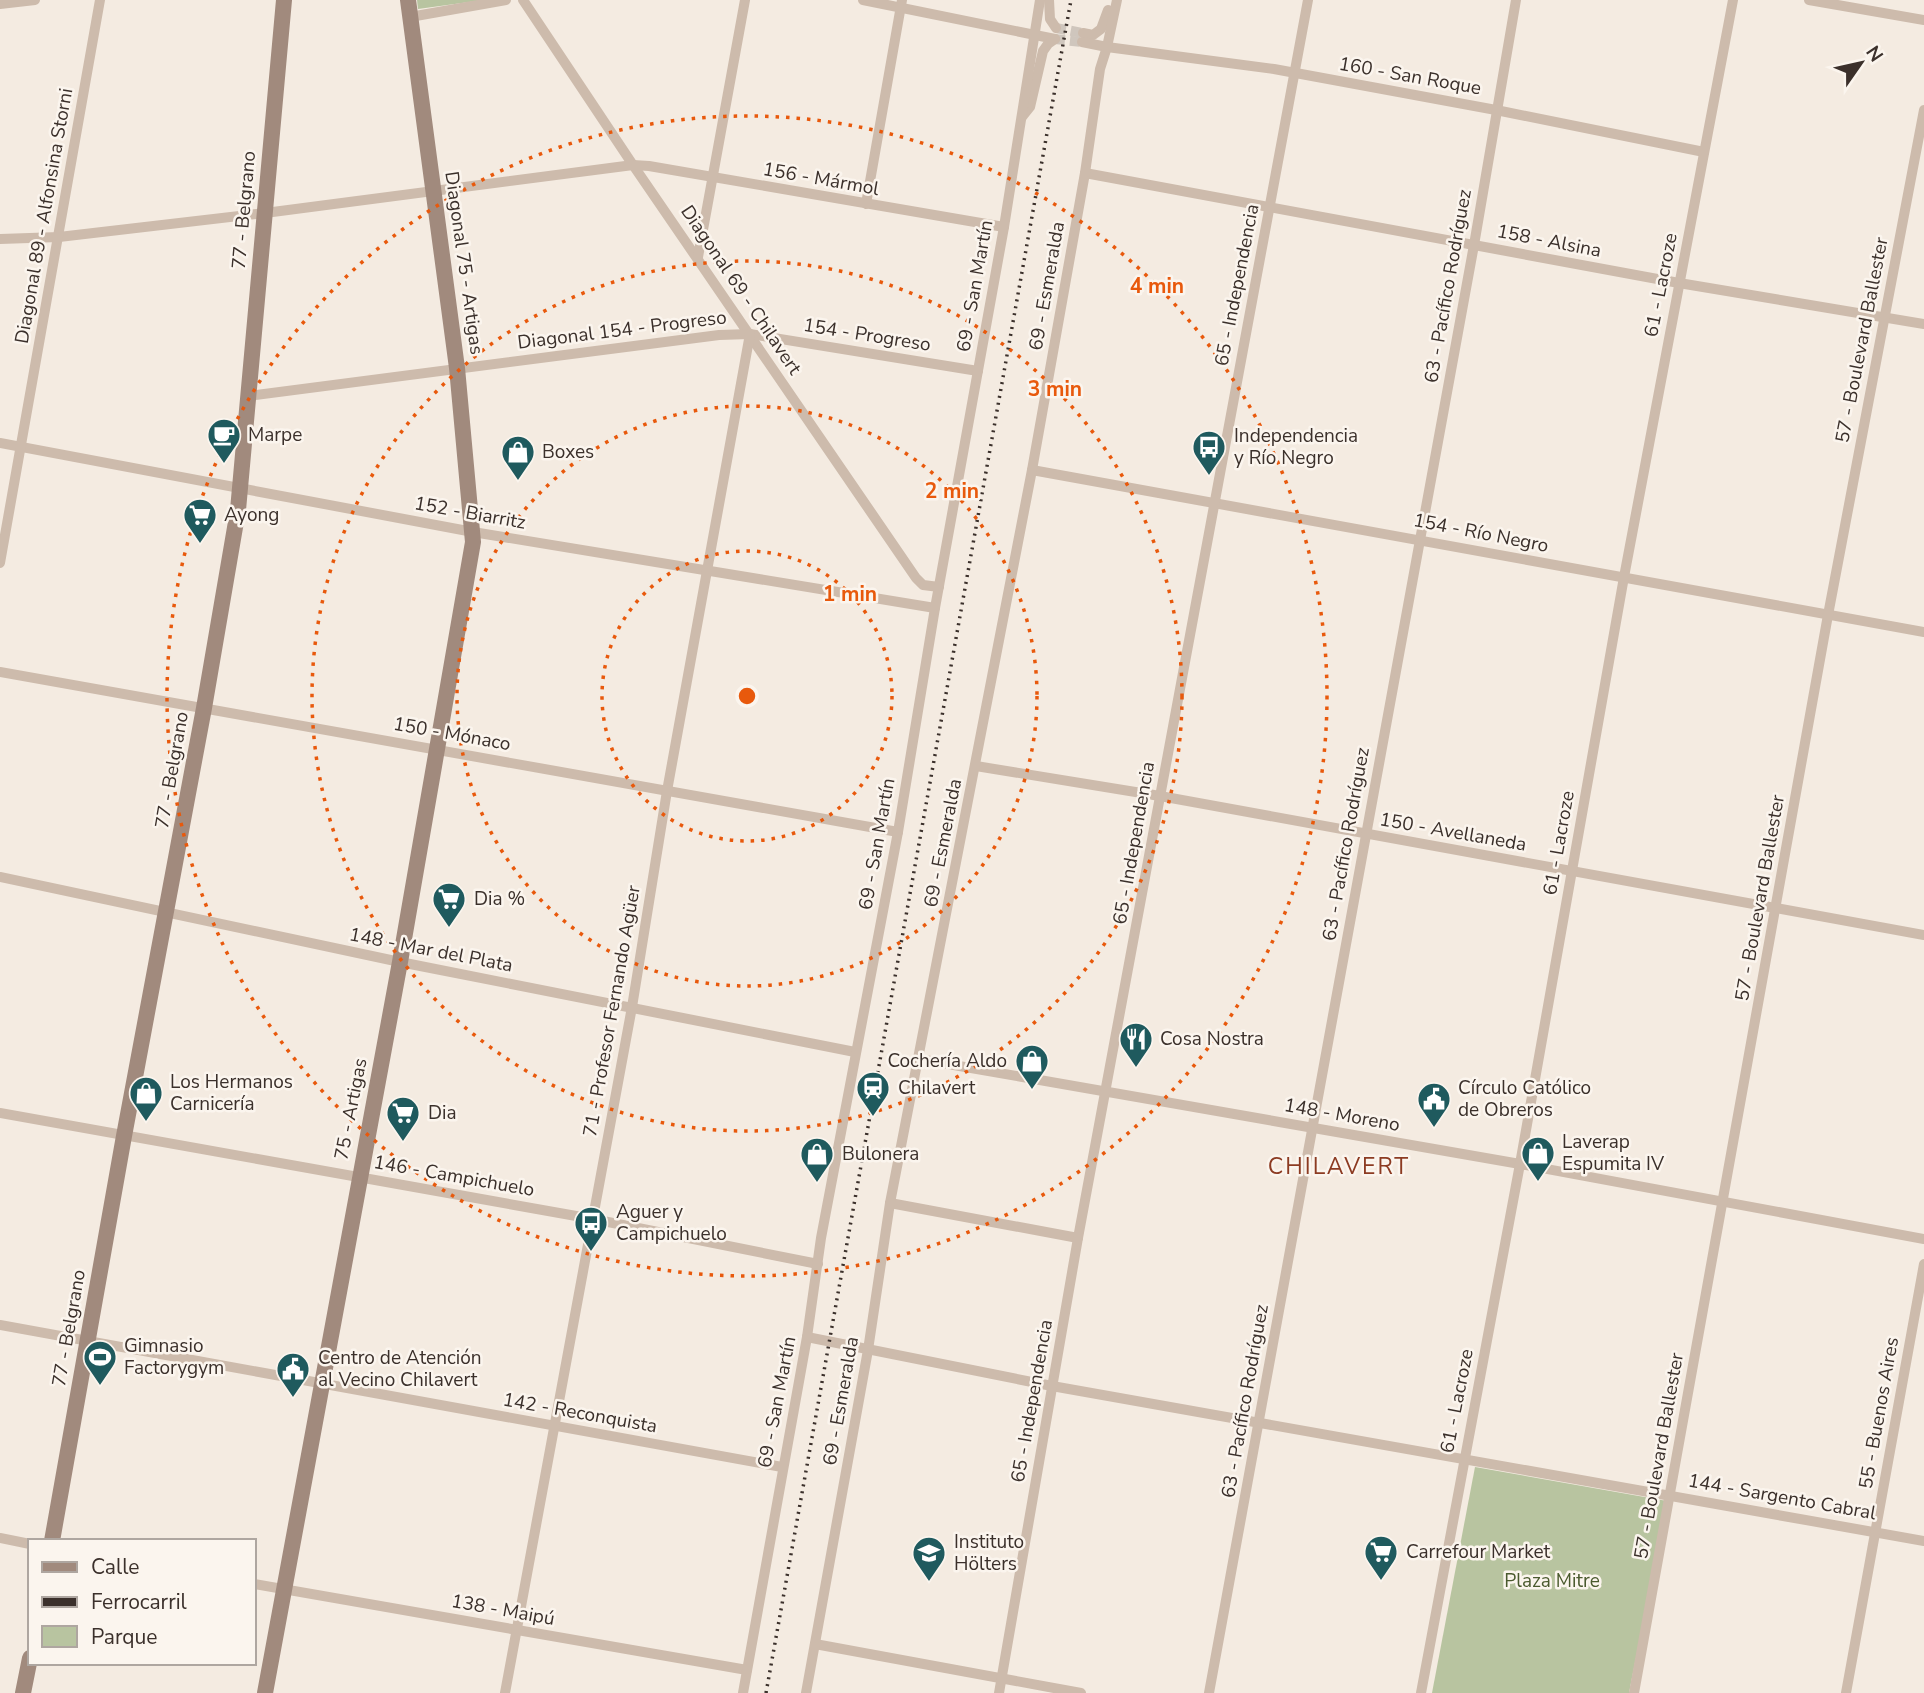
<svg xmlns="http://www.w3.org/2000/svg" width="1924" height="1693" viewBox="0 0 1924 1693" font-family="'Nunito Sans',sans-serif">
<style>
.green{fill:#b8c4a0}
.lines{fill:none;stroke-linecap:round;stroke-linejoin:round}
.street-tunnel{stroke:#cfc6bd;stroke-width:10;stroke-dasharray:10 5;stroke-linecap:butt}
.street{stroke:#cdbbac;stroke-width:10}
.secondary{stroke:#a18a7d;stroke-width:16}
.rail{stroke:#3b302b;stroke-width:3.5;stroke-dasharray:2 5;stroke-linecap:butt}
.ring{fill:none;stroke:#e8590c;stroke-width:3.5;stroke-dasharray:3.5 7}
.labels{text-anchor:middle;dominant-baseline:central;stroke-width:5;stroke-linejoin:round;paint-order:stroke}
.street-label{font-size:19px;fill:#3b302b;stroke:#fbf5ee}
.poi-label{font-size:19px;fill:#3b302b;stroke:#fbf5ee;text-anchor:start}
.park-label{font-size:19px;fill:#4a5a2e;stroke:#fbf5ee}
.quarter-label{font-size:23px;letter-spacing:2px;fill:#8c3b22;stroke:#fbf5ee}
.centre{fill:#e8590c;stroke:#fbf5ee;stroke-width:3.5}
.ring-label{font-size:21px;text-anchor:middle;font-weight:bold;fill:#e8590c;stroke:#fbf5ee;stroke-width:5;stroke-linejoin:round;paint-order:stroke}
</style>
<rect width="100%" height="100%" fill="#f4ebe1"/>
<!-- green -->
<g class="green">
<polygon points="417,0 484,0 418,9"/>
<polygon points="1475,1467 1667,1501 1629,1693 1432,1693"/>
</g>
<g class="lines">
<!-- street-tunnel -->
<g class="street-tunnel">
<polyline points="1056,28 1083,33"/>
<polyline points="1055,39 1082,42"/>
</g>
<!-- street -->
<g class="street">
<polyline points="523,0 633,165 916,578 923,585 939,587"/>
<polyline points="863,0 1055,39"/>
<polyline points="1049,0 1050,19 1056,28"/>
<polyline points="1809,0 1924,20"/>
<polyline points="0,4 35,0"/>
<polyline points="410,17 506,0"/>
<polyline points="1083,33 1093,35 1101,29 1108,10"/>
<polyline points="1082,42 1107,47 1274,69 1496,110 1704,152"/>
<polyline points="1022,117 1030,107 1043,51 1048,44 1055,39"/>
<polyline points="1085,173 1679,283 1924,324"/>
<polyline points="866,204 902,0"/>
<polyline points="0,239 59,237 265,213 633,165 649,166 1004,227"/>
<polyline points="698,257 745,0"/>
<polyline points="248,396 719,335 750,334 978,371"/>
<polyline points="0,443 473,532 935,608"/>
<polyline points="1032,470 1924,632"/>
<polyline points="0,563 100,0"/>
<polyline points="0,672 898,832"/>
<polyline points="976,766 1160,796 1924,935"/>
<polyline points="0,877 400,962 855,1052"/>
<polyline points="919,1059 1520,1164 1924,1239"/>
<polyline points="0,1113 593,1219 818,1264"/>
<polyline points="890,1203 1078,1238"/>
<polyline points="0,1325 782,1467"/>
<polyline points="807,1337 1052,1386 1924,1541"/>
<polyline points="0,1538 30,1544"/>
<polyline points="254,1584 747,1670"/>
<polyline points="815,1644 1081,1693"/>
<polyline points="505,1693 632,1007 667,791 750,334"/>
<polyline points="743,1693 807,1337 821,1238 898,832 935,608 1004,227 1040,0"/>
<polyline points="806,1693 868,1350 890,1203 1032,470 1085,173 1100,69 1107,47 1117,0"/>
<polyline points="999,1693 1078,1238 1308,0"/>
<polyline points="1209,1693 1474,245 1516,0"/>
<polyline points="1421,1693 1520,1164 1624,577 1733,0"/>
<polyline points="1634,1693 1828,615 1924,110"/>
<polyline points="1846,1693 1924,1264"/>
</g>
<!-- secondary -->
<g class="secondary">
<polyline points="52,1541 124,1136 204,708 238,510 284,0"/>
<polyline points="23,1693 30,1658"/>
<polyline points="265,1693 400,962 473,542 457,368 408,0"/>
</g>
<!-- rail -->
<polyline class="rail" points="766,1693 1071,0"/>
</g>
<!-- distance rings -->
<g class="ring">
<circle cx="747" cy="696" r="145"/>
<circle cx="747" cy="696" r="290"/>
<circle cx="747" cy="696" r="435"/>
<circle cx="747" cy="696" r="580"/>
</g>
<!-- icons -->
<defs>
<symbol id="cafe-pin" viewBox="-11 -11 22 30"><path d="M0 17L-7.5 6A9.5 9.5 0 1 1 7.5 6Z" fill="#1f5a5e" stroke="#fbf5ee"/><path d="M-5.5-4.5H6V0H3Q3 3.5 0 3.5H-2.5Q-5.5 3.5-5.5 0ZM3-3.2v2h1.7v-2ZM-6 4.5H4V6H-6Z" fill="#fff"/></symbol>
<symbol id="bus-pin" viewBox="-11 -11 22 30"><path d="M0 17L-7.5 6A9.5 9.5 0 1 1 7.5 6Z" fill="#1f5a5e" stroke="#fbf5ee"/><path d="M-5-6H5V4H4V6H2V4H-2V6H-4V4H-5ZM-3.5-4V0h7V-4ZM-3.5 1.2v1.5H-2V1.2ZM2 1.2v1.5H3.5V1.2Z" fill="#fff"/></symbol>
<symbol id="shop-pin" viewBox="-11 -11 22 30"><path d="M0 17L-7.5 6A9.5 9.5 0 1 1 7.5 6Z" fill="#1f5a5e" stroke="#fbf5ee"/><path d="M-5-2.5h2.3a2.7 3.5 0 0 1 5.4 0H5L5.5 6h-11ZM-1.5-2.5h3a1.5 2.3 0 0 0-3 0Z" fill="#fff"/></symbol>
<symbol id="supermarket-pin" viewBox="-11 -11 22 30"><path d="M0 17L-7.5 6A9.5 9.5 0 1 1 7.5 6Z" fill="#1f5a5e" stroke="#fbf5ee"/><path d="M-6-5.5h2.5l.6 2H6L4.5 2H-2.5L-4.4-4H-6ZM-1.5 3.2a1.3 1.3 0 1 0 .1 0ZM3 3.2a1.3 1.3 0 1 0 .1 0Z" fill="#fff"/></symbol>
<symbol id="restaurant-pin" viewBox="-11 -11 22 30"><path d="M0 17L-7.5 6A9.5 9.5 0 1 1 7.5 6Z" fill="#1f5a5e" stroke="#fbf5ee"/><path d="M-5-6h1v4h1v-4h1v4h1v-4h1v5L-1.5 .5V6h-2V.5L-5-1ZM5-6V6H3V1.5H1.5Q1.5-4 5-6Z" fill="#fff"/></symbol>
<symbol id="station-pin" viewBox="-11 -11 22 30"><path d="M0 17L-7.5 6A9.5 9.5 0 1 1 7.5 6Z" fill="#1f5a5e" stroke="#fbf5ee"/><path d="M-3-6H3Q5-6 5-4V2Q5 4 3 4L4.5 6H3L1.5 4h-3L-3 6H-4.5L-3 4Q-5 4-5 2V-4Q-5-6-3-6ZM-3.5-4v3h7v-3ZM-3.5 1v1.5H-2V1ZM2 1v1.5H3.5V1Z" fill="#fff"/></symbol>
<symbol id="civic-pin" viewBox="-11 -11 22 30"><path d="M0 17L-7.5 6A9.5 9.5 0 1 1 7.5 6Z" fill="#1f5a5e" stroke="#fbf5ee"/><path d="M-.6-6.5H3V-4.5H.6V-3L4-1V1h2V6H-6V1h2V-1L-.6-3ZM-1.2 2.5V6h2.4V2.5Z" fill="#fff"/></symbol>
<symbol id="stadium-pin" viewBox="-11 -11 22 30"><path d="M0 17L-7.5 6A9.5 9.5 0 1 1 7.5 6Z" fill="#1f5a5e" stroke="#fbf5ee"/><path d="M0-5a6.5 5 0 1 0 0 10a6.5 5 0 1 0 0-10ZM-3.5-1.8h7v3.6h-7Z" fill="#fff"/></symbol>
<symbol id="school-pin" viewBox="-11 -11 22 30"><path d="M0 17L-7.5 6A9.5 9.5 0 1 1 7.5 6Z" fill="#1f5a5e" stroke="#fbf5ee"/><path d="M0-5L7-2L0 1L-7-2ZM-4 1L0 2.5L4 1V4Q0 6-4 4Z" fill="#fff"/></symbol>
</defs>
<g fill-rule="evenodd">
<use href="#cafe-pin" x="205" y="416" width="38" height="52"/>
<use href="#bus-pin" x="1190" y="428" width="38" height="52"/>
<use href="#shop-pin" x="499" y="433" width="38" height="52"/>
<use href="#supermarket-pin" x="181" y="496" width="38" height="52"/>
<use href="#supermarket-pin" x="430" y="880" width="38" height="52"/>
<use href="#restaurant-pin" x="1117" y="1020" width="38" height="52"/>
<use href="#shop-pin" x="1013" y="1042" width="38" height="52"/>
<use href="#station-pin" x="854" y="1069" width="38" height="52"/>
<use href="#shop-pin" x="127" y="1074" width="38" height="52"/>
<use href="#civic-pin" x="1415" y="1080" width="38" height="52"/>
<use href="#supermarket-pin" x="384" y="1094" width="38" height="52"/>
<use href="#shop-pin" x="1519" y="1134" width="38" height="52"/>
<use href="#shop-pin" x="798" y="1135" width="38" height="52"/>
<use href="#bus-pin" x="572" y="1204" width="38" height="52"/>
<use href="#stadium-pin" x="81" y="1338" width="38" height="52"/>
<use href="#civic-pin" x="274" y="1350" width="38" height="52"/>
<use href="#supermarket-pin" x="1362" y="1533" width="38" height="52"/>
<use href="#school-pin" x="910" y="1534" width="38" height="52"/>
</g>
<g class="labels">
<!-- street labels -->
<g class="street-label">
<text transform="translate(1410 76) rotate(10)">160 - San Roque</text>
<text transform="translate(821 179) rotate(10)">156 - Mármol</text>
<text transform="translate(244 210) rotate(-85)">77 - Belgrano</text>
<text transform="translate(44 216) rotate(-80)">Diagonal 89 - Alfonsina Storni</text>
<text transform="translate(1549 241) rotate(11)">158 - Alsina</text>
<text transform="translate(464 263) rotate(82)">Diagonal 75 - Artigas</text>
<text transform="translate(1237 285) rotate(-79)">65 - Independencia</text>
<text transform="translate(1661 285) rotate(-79)">61 - Lacroze</text>
<text transform="translate(975 286) rotate(-80)">69 - San Martín</text>
<text transform="translate(1047 286) rotate(-80)">69 - Esmeralda</text>
<text transform="translate(1448 286) rotate(-80)">63 - Pacífico Rodríguez</text>
<text transform="translate(741 290) rotate(56)">Diagonal 69 - Chilavert</text>
<text transform="translate(622 330) rotate(-7)">Diagonal 154 - Progreso</text>
<text transform="translate(867 335) rotate(9)">154 - Progreso</text>
<text transform="translate(1862 340) rotate(-79)">57 - Boulevard Ballester</text>
<text transform="translate(470 513) rotate(10)">152 - Biarritz</text>
<text transform="translate(1481 533) rotate(11)">154 - Río Negro</text>
<text transform="translate(452 734) rotate(10)">150 - Mónaco</text>
<text transform="translate(172 770) rotate(-80)">77 - Belgrano</text>
<text transform="translate(1453 832) rotate(10)">150 - Avellaneda</text>
<text transform="translate(943 843) rotate(-79)">69 - Esmeralda</text>
<text transform="translate(1134 843) rotate(-80)">65 - Independencia</text>
<text transform="translate(1559 843) rotate(-80)">61 - Lacroze</text>
<text transform="translate(877 844) rotate(-80)">69 - San Martín</text>
<text transform="translate(1346 844) rotate(-80)">63 - Pacífico Rodríguez</text>
<text transform="translate(1760 898) rotate(-80)">57 - Boulevard Ballester</text>
<text transform="translate(431 950) rotate(11)">148 - Mar del Plata</text>
<text transform="translate(612 1011) rotate(-80)">71 - Profesor Fernando Agüer</text>
<text transform="translate(351 1109) rotate(-79)">75 - Artigas</text>
<text transform="translate(1342 1115) rotate(10)">148 - Moreno</text>
<text transform="translate(454 1176) rotate(10)">146 - Campichuelo</text>
<text transform="translate(69 1328) rotate(-80)">77 - Belgrano</text>
<text transform="translate(841 1401) rotate(-80)">69 - Esmeralda</text>
<text transform="translate(1032 1401) rotate(-80)">65 - Independencia</text>
<text transform="translate(1245 1401) rotate(-80)">63 - Pacífico Rodríguez</text>
<text transform="translate(1457 1401) rotate(-79)">61 - Lacroze</text>
<text transform="translate(777 1402) rotate(-79)">69 - San Martín</text>
<text transform="translate(580 1413) rotate(10)">142 - Reconquista</text>
<text transform="translate(1879 1413) rotate(-80)">55 - Buenos Aires</text>
<text transform="translate(1659 1456) rotate(-80)">57 - Boulevard Ballester</text>
<text transform="translate(1782 1497) rotate(10)">144 - Sargento Cabral</text>
<text transform="translate(503 1610) rotate(10)">138 - Maipú</text>
</g>
<!-- poi labels -->
<g class="poi-label">
<text x="248" y="435">Marpe</text>
<text x="1234" y="436">Independencia<tspan x="1234" dy="22">y Río Negro</tspan></text>
<text x="542" y="452">Boxes</text>
<text x="224" y="515">Ayong</text>
<text x="474" y="899">Dia %</text>
<text x="1160" y="1039">Cosa Nostra</text>
<text x="1007" y="1061" text-anchor="end">Cochería Aldo</text>
<text x="170" y="1082">Los Hermanos<tspan x="170" dy="22">Carnicería</tspan></text>
<text x="898" y="1088">Chilavert</text>
<text x="1458" y="1088">Círculo Católico<tspan x="1458" dy="22">de Obreros</tspan></text>
<text x="428" y="1113">Dia</text>
<text x="1562" y="1142">Laverap<tspan x="1562" dy="22">Espumita IV</tspan></text>
<text x="842" y="1154">Bulonera</text>
<text x="616" y="1212">Aguer y<tspan x="616" dy="22">Campichuelo</tspan></text>
<text x="124" y="1346">Gimnasio<tspan x="124" dy="22">Factorygym</tspan></text>
<text x="318" y="1358">Centro de Atención<tspan x="318" dy="22">al Vecino Chilavert</tspan></text>
<text x="954" y="1542">Instituto<tspan x="954" dy="22">Hölters</tspan></text>
<text x="1406" y="1552">Carrefour Market</text>
</g>
<!-- park labels -->
<g class="park-label">
<text x="1552" y="1581">Plaza Mitre</text>
</g>
<!-- quarter labels -->
<g class="quarter-label">
<text x="1339" y="1166">CHILAVERT</text>
</g>
</g>
<circle cx="747" cy="696" r="10" class="centre"/>
<g class="ring-label">
<text x="1157" y="293">4 min</text>
<text x="1055" y="396">3 min</text>
<text x="952" y="498">2 min</text>
<text x="850" y="601">1 min</text>
</g>
<!-- legend -->
<rect x="28" y="1539" width="228" height="126" fill="#fbf5ee" stroke="#aea6a0" stroke-width="2"/>
<rect x="42" y="1562" width="35" height="10" fill="#a18a7d" stroke="#aea6a0" stroke-width="2"/>
<text x="91" y="1574" font-size="21" fill="#3b302b">Calle</text>
<rect x="42" y="1597" width="35" height="10" fill="#3b302b" stroke="#aea6a0" stroke-width="2"/>
<text x="91" y="1609" font-size="21" fill="#3b302b">Ferrocarril</text>
<rect x="42" y="1626" width="35" height="21" fill="#b8c4a0" stroke="#aea6a0" stroke-width="2"/>
<text x="91" y="1644" font-size="21" fill="#3b302b">Parque</text>
<!-- north arrow -->
<g transform="translate(1861 63) rotate(56)" stroke="#fbf5ee" stroke-width="5" paint-order="stroke">
<path d="M0-5L12 26L0 18L-12 26Z" fill="#3b302b"/>
<text y="-10" font-size="19" font-weight="bold" text-anchor="middle" fill="#3b302b">N</text>
</g>
</svg>
